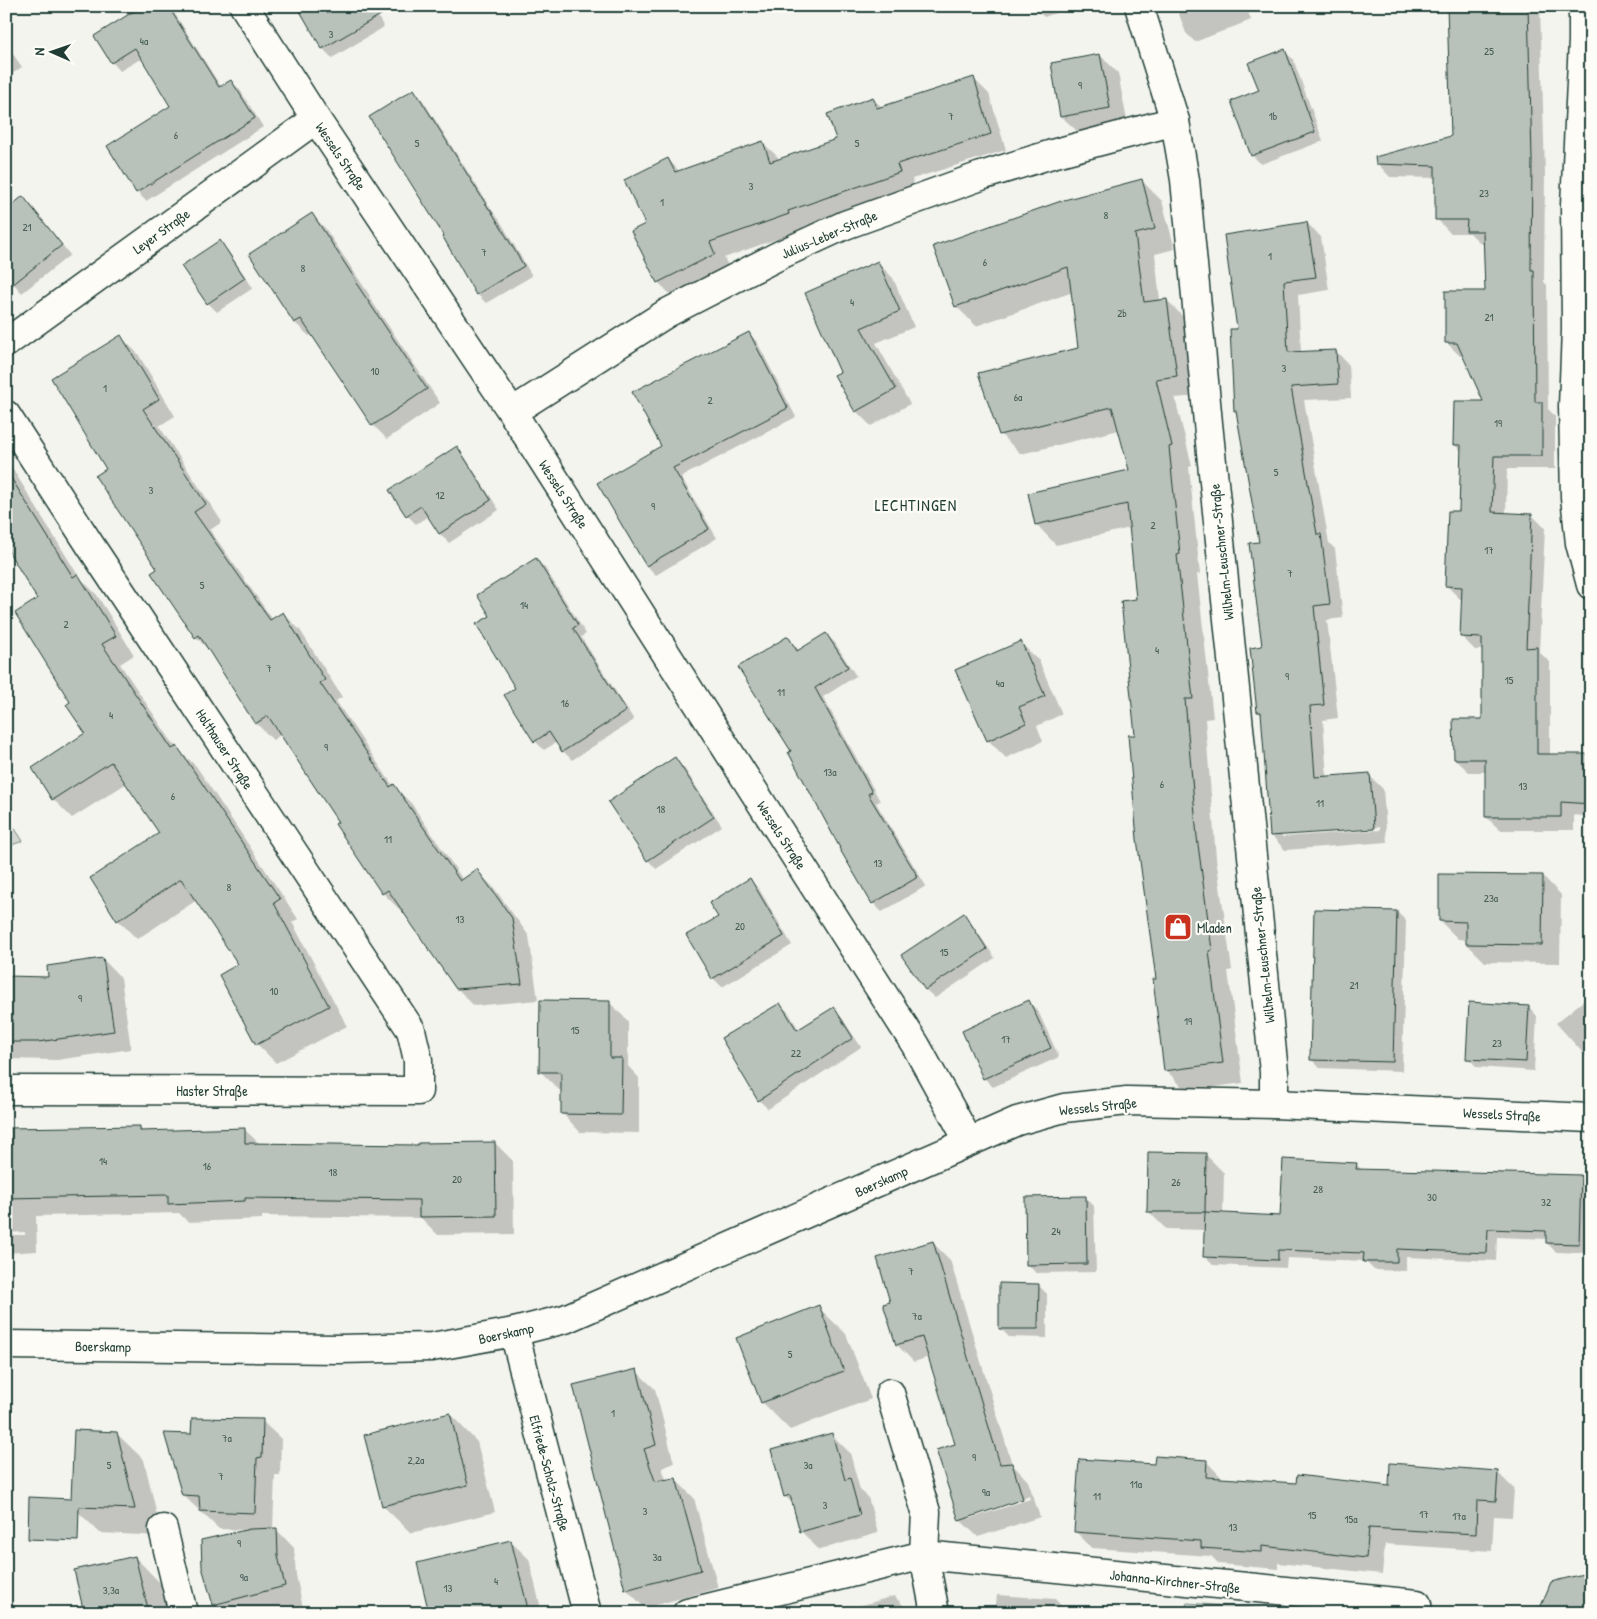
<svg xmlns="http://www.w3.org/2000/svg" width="1597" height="1619" viewBox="0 0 1597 1619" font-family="'Patrick Hand',sans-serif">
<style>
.green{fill:#d1d6d1;stroke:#788a82}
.shadow{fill:#0003;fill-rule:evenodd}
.building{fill:#b9c1bb;stroke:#1f3d34}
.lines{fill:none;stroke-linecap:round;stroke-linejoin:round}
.minor-casing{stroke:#1f3d34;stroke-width:31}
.minor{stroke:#fdfcf7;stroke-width:28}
.labels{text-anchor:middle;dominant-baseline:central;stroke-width:4.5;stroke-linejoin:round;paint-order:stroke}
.number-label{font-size:11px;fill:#465e56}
.street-label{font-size:14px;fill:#1f3d34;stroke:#fdfcf7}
.poi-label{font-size:14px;fill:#1f3d34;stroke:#fdfcf7;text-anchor:start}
.quarter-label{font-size:16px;letter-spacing:1px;fill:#1f3d34;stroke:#fdfcf7}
</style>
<rect width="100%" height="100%" fill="#f4f4ef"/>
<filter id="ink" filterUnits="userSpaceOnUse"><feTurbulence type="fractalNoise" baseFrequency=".02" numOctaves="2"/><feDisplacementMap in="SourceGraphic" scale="10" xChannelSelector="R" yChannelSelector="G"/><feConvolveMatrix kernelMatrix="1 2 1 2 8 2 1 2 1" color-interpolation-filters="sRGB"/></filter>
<g filter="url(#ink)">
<!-- green -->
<g class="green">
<polygon points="6,815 23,841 6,847"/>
<polygon points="1187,1603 1319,1613 1183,1613"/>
</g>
<!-- shadow -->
<g class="shadow">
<polygon points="122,6 170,6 221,87 231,81 240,90 263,127 146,201 137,192 172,107 142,58 120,71 112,62 128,16"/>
<polygon points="298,6 371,6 384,27 332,58 323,49"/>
<polygon points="1033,6 1075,6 1044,17"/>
<polygon points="1176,6 1246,6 1251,20 1195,42 1186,33"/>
<polygon points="1449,6 1540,6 1545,173 1544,282 1547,285 1548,409 1555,416 1555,469 1507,469 1506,514 1532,515 1545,528 1539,652 1550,662 1550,756 1591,755 1591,817 1574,815 1574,830 1500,830 1486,817 1486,772 1469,772 1455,759 1483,720 1483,650 1475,650 1461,636 1463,599 1460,599 1447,586 1460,512 1462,452 1455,445 1485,403 1464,356 1460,356 1446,342 1486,293 1485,244 1481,244 1470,233 1450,233 1437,219 1437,178 1390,177 1377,163 1452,137"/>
<polygon points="6,44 22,67 6,78"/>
<polygon points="1284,51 1293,59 1323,141 1261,164 1252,155 1261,91"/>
<polygon points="1100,55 1118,73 1128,126 1080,134 1061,116"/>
<polygon points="973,78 989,94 1006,150 912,179 914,187 803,227 804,229 724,258 730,269 673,297 658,282 647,224 668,159 680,172 762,142 778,157 779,160 837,139 873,99 882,107"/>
<polygon points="413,90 422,99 495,215 499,219 532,276 486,303 477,294"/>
<polygon points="1142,181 1162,201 1175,249 1155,254 1160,301 1167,300 1187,321 1197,396 1175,398 1192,466 1189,467 1200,574 1197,574 1213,718 1205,719 1216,858 1232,970 1228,971 1243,1083 1186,1091 1166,1070 1137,736 1138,600 1130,528 1056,545 1036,524 1130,471 1119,430 1021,454 1000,434 1080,349 1073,292 976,326 956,306"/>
<polygon points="23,198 32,206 70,255 22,293 6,275"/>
<polygon points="312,215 325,228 370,296 369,297 440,403 387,439 373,425 312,334 309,336 295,323 251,255"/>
<path d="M1307,223l14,14 8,53 -31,5 3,58 35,-2 13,14 2,33 -47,2 25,143 6,6 8,69 -16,2 11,98 -15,2 4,58 42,-3 14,14 4,53 -102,8 -13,-14 -10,-120 -4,-4 6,-64 -4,-105 -22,-130 -3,-3 3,-80zM1380,827v3l-98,7v-3z"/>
<polygon points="219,242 228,251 253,288 217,312 208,303"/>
<polygon points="878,263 893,278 914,327 876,343 910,404 871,426 856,411 841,373"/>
<polygon points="749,333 757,342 796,417 681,477 717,538 656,575 647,566 599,484 662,447"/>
<polygon points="121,337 138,354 175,416 159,426 222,522 210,530 273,620 283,613 300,630 342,697 336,701 393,786 411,803 463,880 477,871 494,888 529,936 538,1000 474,1006 457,988 402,909 400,910 383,893 340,822 282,734 273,740 256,723 211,652 196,637 152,573 158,569 107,469"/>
<polygon points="456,448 465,457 499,510 449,543 440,534 428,516 416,524 407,515"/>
<polygon points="6,458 79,577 97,595 134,655 120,664 176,748 196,766 298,919 292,922 347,1026 276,1063 257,1044 240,965 197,900 137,939 118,920 92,879 161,833 127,783 72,818 53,799 33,768 87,734 72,702 39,600 10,551 6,554"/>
<polygon points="536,559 545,568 586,634 581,637 634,720 572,760 563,751 557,742 544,750 535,741 506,695 517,688 492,617"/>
<polygon points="826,634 835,643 856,676 823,697 880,801 876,803 926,886 882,912 873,903 840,849 793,751 787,637 800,651"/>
<polygon points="1021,643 1039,661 1062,714 1037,726 1043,741 1006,758 988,740"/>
<polygon points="675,759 684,768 722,826 656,869 648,860"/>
<polygon points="1543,876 1561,895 1560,963 1485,962 1467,944 1467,940 1458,939 1440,921"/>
<polygon points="750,880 759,889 792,945 722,987 713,978 719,917"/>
<polygon points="1397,912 1406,921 1402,1071 1320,1068 1311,1059"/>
<polygon points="964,915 972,924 995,958 935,998 926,990 903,955"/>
<polygon points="103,959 121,978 131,1049 57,1060 6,1059 6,978 50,978"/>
<polygon points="1583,1001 1591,1002 1591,1062 1556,1023"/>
<polygon points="1029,1002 1038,1011 1059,1057 993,1087 984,1078"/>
<polygon points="610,1003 628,1021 628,1066 639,1078 639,1133 580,1132 562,1113 562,1090 559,1090 540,1071"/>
<polygon points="780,1004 789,1013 799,1030 834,1009 842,1018 861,1047 768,1109 759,1100"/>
<polygon points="1529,1007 1537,1016 1534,1071 1477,1067 1468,1058"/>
<polygon points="139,1127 144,1132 245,1130 260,1144 419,1146 495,1143 513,1161 514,1234 438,1235 421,1218 262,1216 262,1219 188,1222 179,1213 36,1216 37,1251 6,1253 6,1235 25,1235 25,1232 6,1233 6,1129"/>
<polygon points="1206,1155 1224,1173 1223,1215 1281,1217 1356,1164 1362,1170 1581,1177 1589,1186 1588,1253 1556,1252 1547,1243 1547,1239 1497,1237 1496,1261 1406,1257 1406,1271 1374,1270 1365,1261 1287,1258 1286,1268 1213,1265 1204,1256 1205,1230 1166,1229 1148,1211"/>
<polygon points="1085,1197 1094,1206 1096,1272 1036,1273 1027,1264"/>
<path d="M933,1243l17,17 62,204 16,17 12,36 -62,20 -18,-17 -3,-75 -28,-88 -15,5 -17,-17 -6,-43zM1029,1496l1,3 -61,20v-3z"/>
<polygon points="1038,1285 1047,1294 1047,1338 1009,1337 1000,1328"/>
<polygon points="818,1307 846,1334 871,1399 790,1430 763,1403 738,1338"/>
<polygon points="636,1371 655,1389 674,1463 662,1468 667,1482 675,1479 694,1498 718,1588 645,1608 626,1589"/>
<polygon points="450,1414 477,1442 495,1512 411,1533 383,1506"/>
<polygon points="262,1421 281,1439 280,1475 275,1475 273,1529 276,1529 294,1548 296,1575 304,1613 222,1613 214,1605 247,1530 219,1529 183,1495 193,1435"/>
<polygon points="116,1433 144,1460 162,1536 100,1533 72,1506"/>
<polygon points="832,1435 850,1453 860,1490 868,1497 878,1533 819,1550 801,1531 794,1505 785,1496"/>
<polygon points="1206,1461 1223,1479 1297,1484 1390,1487 1497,1472 1514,1489 1512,1517 1494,1516 1492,1551 1385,1544 1382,1574 1278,1563 1278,1569 1219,1564 1211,1556 1092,1548 1075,1531 1155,1465"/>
<polygon points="510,1541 529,1559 542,1613 430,1613"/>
<polygon points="135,1557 162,1585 169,1613 86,1613"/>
<polygon points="6,1593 12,1613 6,1613"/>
<polygon points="997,1595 1055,1599 1068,1613 995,1613"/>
<polygon points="894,1596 911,1613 835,1613"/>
</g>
<!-- building -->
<g class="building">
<polygon points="142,6 168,6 219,87 231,80 255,118 136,193 107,146 170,106 135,48 111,63 94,36"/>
<polygon points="297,6 396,6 322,49"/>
<polygon points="1447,6 1528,6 1532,158 1531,270 1534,270 1535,402 1542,402 1542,456 1494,456 1492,512 1532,514 1526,648 1537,647 1537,754 1591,754 1591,804 1561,802 1561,817 1485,817 1485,759 1454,759 1453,719 1482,719 1482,638 1460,637 1462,587 1445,586 1448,511 1459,511 1461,445 1453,445 1454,401 1483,401 1457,343 1445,343 1445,291 1485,291 1483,231 1466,231 1467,220 1435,220 1435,166 1376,164 1375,157 1451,136"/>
<polygon points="1285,49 1315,132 1251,156 1231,101 1259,90 1248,63"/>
<polygon points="1100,54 1110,108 1060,117 1051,63"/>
<polygon points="974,77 991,134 897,164 900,172 788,211 789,214 710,242 715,254 657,283 631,231 645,224 624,180 668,158 675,172 763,141 770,162 836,139 827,114 873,97 877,108"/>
<polygon points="414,89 489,209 490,209 524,266 476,295 443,237 444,236 369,117"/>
<polygon points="1142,179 1155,229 1135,234 1144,302 1167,299 1177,376 1156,379 1172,446 1169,447 1180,554 1177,555 1193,699 1185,699 1197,837 1212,950 1209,951 1223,1063 1164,1071 1153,979 1156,979 1137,839 1128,735 1135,735 1121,601 1136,599 1127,504 1035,525 1028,493 1129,470 1112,407 999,435 978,373 1078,348 1068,267 955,307 933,246 1064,200"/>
<polygon points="23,196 62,245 6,290 6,210"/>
<polygon points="312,213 357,282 356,283 427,389 372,426 301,319 294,323 249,254"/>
<polygon points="1307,222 1316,277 1284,281 1288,352 1336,350 1338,384 1291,387 1317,534 1321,534 1330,604 1314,606 1324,705 1310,706 1315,777 1370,773 1374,829 1270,836 1261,712 1257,712 1250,648 1262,646 1249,543 1259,542 1236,411 1234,411 1230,329 1237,329 1224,235"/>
<polygon points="220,240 245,278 207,304 181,266"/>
<polygon points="878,261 900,311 861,328 896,389 855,412 834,375 840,372 805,293"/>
<polygon points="749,332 788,408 673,468 709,529 646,566 597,483 661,446 632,392"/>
<polygon points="121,335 159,399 143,409 206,504 194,512 270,620 283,612 325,680 320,683 390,787 394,784 460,881 477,869 512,918 522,984 456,989 388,890 382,894 335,824 338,822 268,716 255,724 199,635 195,638 151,573 157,569 95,476 106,469 51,378"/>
<polygon points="457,446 491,500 439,534 421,506 406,516 389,490"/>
<polygon points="6,470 73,577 78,574 116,636 102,644 172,749 177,746 280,899 274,903 329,1006 256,1045 219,975 238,964 181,879 117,921 90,878 159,833 111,762 52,800 32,768 85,733 66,705 70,702 15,613 37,599 6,547"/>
<polygon points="536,558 578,625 573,628 626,711 562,752 549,732 534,742 504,695 515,688 476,624 490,616 477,595"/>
<polygon points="826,633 848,667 815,688 872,792 868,794 918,877 872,904 839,848 840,848 788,752 791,751 738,667 788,636 797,651"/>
<polygon points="1021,641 1045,696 1019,707 1026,723 987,741 955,670"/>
<polygon points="675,757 714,817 647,861 608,802"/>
<polygon points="1439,874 1543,875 1542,945 1466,944 1466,922 1439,921"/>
<polygon points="750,878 784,936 712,979 686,935 718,917 709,903"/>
<polygon points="1314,909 1397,911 1393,1062 1310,1060"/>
<polygon points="964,913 987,949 925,990 901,955"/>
<polygon points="103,958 114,1031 38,1042 6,1042 6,976 48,977 47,966"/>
<polygon points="540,1000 610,1001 610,1058 622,1058 621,1115 561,1114 561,1072 539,1072"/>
<polygon points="1029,1000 1051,1048 983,1079 962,1031"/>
<polygon points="1469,1002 1529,1006 1526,1062 1466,1059"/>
<polygon points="780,1003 797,1030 834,1007 853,1038 758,1101 721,1038"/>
<polygon points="140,1126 140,1131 245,1128 245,1143 418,1145 418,1143 495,1142 496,1216 419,1217 419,1200 245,1198 245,1201 168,1204 168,1195 6,1198 6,1128"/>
<polygon points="1148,1152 1206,1153 1205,1212 1147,1212"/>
<polygon points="1283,1159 1357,1163 1356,1169 1581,1175 1579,1244 1546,1243 1546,1231 1488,1229 1487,1253 1397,1249 1397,1262 1363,1262 1364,1253 1278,1250 1278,1260 1203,1257 1205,1212 1280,1216"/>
<polygon points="1086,1196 1087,1264 1026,1265 1025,1197"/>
<polygon points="933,1241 1000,1464 1012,1463 1023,1499 959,1521 936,1450 955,1444 922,1337 896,1345 883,1304 890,1302 877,1258"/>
<polygon points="999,1283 1039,1284 1038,1329 999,1329"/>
<polygon points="819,1305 844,1371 761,1403 736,1338"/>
<polygon points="637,1369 656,1445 644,1449 655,1481 676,1478 701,1570 625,1590 573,1385"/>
<polygon points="450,1413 468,1485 382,1506 364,1435"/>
<polygon points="192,1418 263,1419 262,1457 257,1458 255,1513 200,1511 199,1496 182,1495 164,1433 191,1434"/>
<polygon points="74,1430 117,1432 135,1509 79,1507 78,1541 28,1539 29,1497 71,1499"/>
<polygon points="832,1433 845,1480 850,1478 860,1515 800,1532 790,1495 784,1497 771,1450"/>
<polygon points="1155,1456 1207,1460 1206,1477 1296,1483 1297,1475 1389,1486 1390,1463 1498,1471 1496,1501 1477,1500 1476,1534 1369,1528 1366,1558 1262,1546 1262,1552 1201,1548 1201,1541 1074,1532 1079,1459 1154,1464"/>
<polygon points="277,1528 278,1556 285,1586 213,1605 202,1567 201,1540 250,1529"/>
<polygon points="511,1540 529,1613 429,1613 417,1563"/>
<polygon points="135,1556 149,1613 84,1613 74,1570"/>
<polygon points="1591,1572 1591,1613 1538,1613 1551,1582"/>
</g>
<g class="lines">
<defs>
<g id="minor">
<polyline points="244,6 316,119 512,412 915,1044 969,1142"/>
<polyline points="1139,6 1175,121 1185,180 1208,423 1274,1072 1274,1104"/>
<polyline points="1583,6 1583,41 1575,205 1576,329 1573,406 1575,497 1580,543 1591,585"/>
<polyline points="6,343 316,119"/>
<polyline points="512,412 667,313 780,255 845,225 981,176 1052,154 1175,121"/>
<polyline points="6,415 92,548 411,1030 418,1060 418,1091 6,1090"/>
<polyline points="514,1332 587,1613"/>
<polyline points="6,1345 340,1349 432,1347 514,1332 565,1319 1017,1121 1064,1108 1127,1101 1274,1104 1591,1118"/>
<polyline points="890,1393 926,1512 924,1555 935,1613"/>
<polyline points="163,1529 183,1613"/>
<polyline points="687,1613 924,1555 1417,1604 1418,1613"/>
</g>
</defs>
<!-- minor casing -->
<use href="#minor" class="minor-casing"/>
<!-- minor -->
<use href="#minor" class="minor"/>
</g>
</g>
<!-- icons -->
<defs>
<symbol id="shop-square" viewBox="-11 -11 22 22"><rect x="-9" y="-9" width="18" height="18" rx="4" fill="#c8321e" stroke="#fdfcf7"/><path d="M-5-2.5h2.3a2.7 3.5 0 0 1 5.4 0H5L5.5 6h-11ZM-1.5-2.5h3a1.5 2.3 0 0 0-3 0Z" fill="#fff"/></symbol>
</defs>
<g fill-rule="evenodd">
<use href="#shop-square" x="1162" y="911" width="32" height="32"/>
</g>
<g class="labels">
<!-- number labels -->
<g class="number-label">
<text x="331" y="34">3</text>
<text x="144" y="41">4a</text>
<text x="1489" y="51">25</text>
<text x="1080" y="85">9</text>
<text x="951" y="116">7</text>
<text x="1273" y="116">1b</text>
<text x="176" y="135">6</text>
<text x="417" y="143">5</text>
<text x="857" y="143">5</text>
<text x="751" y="186">3</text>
<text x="1484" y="193">23</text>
<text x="662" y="202">1</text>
<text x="1106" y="215">8</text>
<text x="27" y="227">21</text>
<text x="484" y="252">7</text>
<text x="1270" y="256">1</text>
<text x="985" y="262">6</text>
<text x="303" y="268">8</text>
<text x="852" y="302">4</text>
<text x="1122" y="313">2b</text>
<text x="1489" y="317">21</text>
<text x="1284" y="368">3</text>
<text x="375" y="371">10</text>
<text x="105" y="388">1</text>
<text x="1018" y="397">6a</text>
<text x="710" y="400">2</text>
<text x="1498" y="423">19</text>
<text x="1276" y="472">5</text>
<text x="151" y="490">3</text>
<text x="440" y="495">12</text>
<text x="653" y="506">9</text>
<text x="1153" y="525">2</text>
<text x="1489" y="550">17</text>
<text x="1290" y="573">7</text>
<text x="202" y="585">5</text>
<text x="524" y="605">14</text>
<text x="66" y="624">2</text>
<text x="1157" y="650">4</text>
<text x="269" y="668">7</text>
<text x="1287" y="676">9</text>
<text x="1509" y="680">15</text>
<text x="1000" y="683">4a</text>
<text x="781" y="692">11</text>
<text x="565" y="703">16</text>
<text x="111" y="715">4</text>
<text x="326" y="747">9</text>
<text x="830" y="772">13a</text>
<text x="1162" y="784">6</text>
<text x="1523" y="786">13</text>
<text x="173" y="796">6</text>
<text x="1320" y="803">11</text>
<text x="661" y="809">18</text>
<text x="388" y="839">11</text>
<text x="878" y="863">13</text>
<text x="229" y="887">8</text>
<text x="1491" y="898">23a</text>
<text x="460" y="919">13</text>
<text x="740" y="926">20</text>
<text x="944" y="952">15</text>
<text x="1354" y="985">21</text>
<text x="274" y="991">10</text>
<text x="80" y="998">9</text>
<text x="1188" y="1021">19</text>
<text x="575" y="1030">15</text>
<text x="1006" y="1039">17</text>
<text x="1497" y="1043">23</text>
<text x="796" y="1053">22</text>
<text x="103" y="1161">14</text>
<text x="207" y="1166">16</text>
<text x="333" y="1172">18</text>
<text x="457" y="1179">20</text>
<text x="1176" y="1182">26</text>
<text x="1318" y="1189">28</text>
<text x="1432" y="1197">30</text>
<text x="1546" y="1202">32</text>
<text x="1056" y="1231">24</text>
<text x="911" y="1271">7</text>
<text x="917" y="1316">7a</text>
<text x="790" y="1354">5</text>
<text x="613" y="1413">1</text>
<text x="227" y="1438">7a</text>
<text x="974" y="1457">9</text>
<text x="416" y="1460">2,2a</text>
<text x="109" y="1465">5</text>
<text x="808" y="1465">3a</text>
<text x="221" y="1476">7</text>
<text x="1136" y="1484">11a</text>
<text x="986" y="1492">9a</text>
<text x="1097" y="1496">11</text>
<text x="825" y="1505">3</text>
<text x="645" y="1511">3</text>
<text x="1424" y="1514">17</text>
<text x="1312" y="1515">15</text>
<text x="1459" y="1516">17a</text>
<text x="1351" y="1519">15a</text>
<text x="1233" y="1527">13</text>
<text x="239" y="1543">9</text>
<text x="657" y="1557">3a</text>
<text x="244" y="1577">9a</text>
<text x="496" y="1581">4</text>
<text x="448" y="1588">13</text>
<text x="111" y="1590">3,3a</text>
</g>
<!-- street labels -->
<g class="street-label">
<text transform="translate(341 156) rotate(56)">Wessels Straße</text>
<text transform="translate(161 231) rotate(-36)">Leyer Straße</text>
<text transform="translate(829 234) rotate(-23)">Julius-Leber-Straße</text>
<text transform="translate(564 494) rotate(57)">Wessels Straße</text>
<text transform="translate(1221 552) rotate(-96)">Wilhelm-Leuschner-Straße</text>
<text transform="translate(225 749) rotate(57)">Holthauser Straße</text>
<text transform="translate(782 835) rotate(57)">Wessels Straße</text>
<text transform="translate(1262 955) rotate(-96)">Wilhelm-Leuschner-Straße</text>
<text x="212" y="1090">Haster Straße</text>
<text transform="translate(1098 1106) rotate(-6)">Wessels Straße</text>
<text transform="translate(1502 1114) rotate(3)">Wessels Straße</text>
<text transform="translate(881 1181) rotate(-24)">Boerskamp</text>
<text transform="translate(506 1333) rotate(-12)">Boerskamp</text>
<text transform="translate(103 1346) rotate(1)">Boerskamp</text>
<text transform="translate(550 1473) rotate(75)">Elfriede-Scholz-Straße</text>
<text transform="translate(1175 1581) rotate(6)">Johanna-Kirchner-Straße</text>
</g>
<!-- poi labels -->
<g class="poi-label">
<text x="1197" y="927">Mladen</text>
</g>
<!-- quarter labels -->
<g class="quarter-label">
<text x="916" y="505">LECHTINGEN</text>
</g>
</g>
<!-- margin -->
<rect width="1597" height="1619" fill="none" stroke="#fdfcf7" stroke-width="25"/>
<rect x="12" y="12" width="1572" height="1594" fill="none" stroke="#1f3d34" stroke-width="2" filter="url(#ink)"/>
<!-- north arrow -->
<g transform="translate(52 52) rotate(272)" stroke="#fdfcf7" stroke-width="4" paint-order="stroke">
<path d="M0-4L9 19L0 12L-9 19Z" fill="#1f3d34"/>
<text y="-8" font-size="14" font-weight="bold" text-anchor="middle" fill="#1f3d34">N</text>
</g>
</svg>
